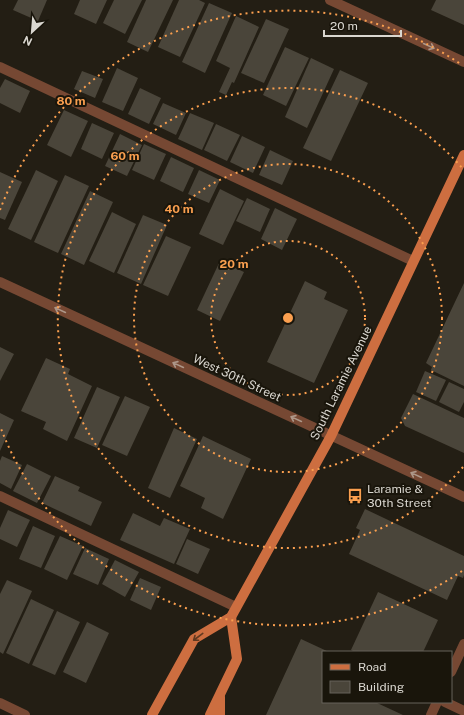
<svg xmlns="http://www.w3.org/2000/svg" width="464" height="715" viewBox="0 0 464 715" font-family="'Public Sans',sans-serif">
<style>
.building{fill:#4a453a}
.lines{fill:none;stroke-linecap:round;stroke-linejoin:round}
.minor{stroke:#764833;stroke-width:10}
.major{stroke:#cd6e40;stroke-width:10}
.oneway{stroke:#ad9789}
.oneway2{stroke:#613920}
.ring{fill:none;stroke:#fa9f4f;stroke-width:2;stroke-dasharray:2 4}
.labels{text-anchor:middle;dominant-baseline:central;stroke-width:4;stroke-linejoin:round;paint-order:stroke}
.street-label{font-size:12px;fill:#dad7d0;stroke:#19150b}
.poi-label{font-size:12px;fill:#dad7d0;stroke:#19150b;text-anchor:start}
.centre{fill:#fa9f4f;stroke:#19150b;stroke-width:2}
.ring-label{font-size:12px;text-anchor:middle;font-weight:bold;fill:#fa9f4f;stroke:#19150b;stroke-width:4;stroke-linejoin:round;paint-order:stroke}
</style>
<rect width="100%" height="100%" fill="#231e14"/>
<!-- building -->
<g class="building">
<polygon points="18,0 47,0 38,21 13,10"/>
<polygon points="80,0 107,0 96,24 74,14"/>
<polygon points="114,0 142,0 125,34 103,23"/>
<polygon points="146,0 173,0 148,52 127,42"/>
<polygon points="179,0 199,0 205,3 180,57 158,47"/>
<polygon points="436,0 464,0 464,25 431,10"/>
<polygon points="209,3 232,13 205,73 182,62"/>
<polygon points="236,16 259,27 234,83 232,82 226,95 219,92 230,68 216,61"/>
<polygon points="266,19 289,29 264,83 241,73"/>
<polygon points="285,47 309,58 286,106 263,95"/>
<polygon points="311,58 334,69 307,128 285,117"/>
<polygon points="117,68 138,78 123,111 102,102"/>
<polygon points="340,70 368,83 331,161 303,148"/>
<polygon points="82,71 103,79 95,98 74,89"/>
<polygon points="5,79 30,91 20,113 0,103 0,88"/>
<polygon points="140,88 161,98 149,124 128,114"/>
<polygon points="163,103 186,113 176,135 153,124"/>
<polygon points="64,110 88,121 71,157 47,145"/>
<polygon points="190,113 214,123 202,150 178,139"/>
<polygon points="92,123 114,133 102,159 81,149"/>
<polygon points="216,124 240,135 227,161 204,150"/>
<polygon points="120,134 142,145 127,176 105,166"/>
<polygon points="242,136 265,147 253,173 230,162"/>
<polygon points="144,144 166,154 154,180 132,170"/>
<polygon points="270,150 293,161 282,185 259,175"/>
<polygon points="171,157 194,168 183,192 160,181"/>
<polygon points="36,170 58,181 31,240 8,229"/>
<polygon points="199,170 220,180 209,203 188,194"/>
<polygon points="0,172 22,182 5,220 0,218"/>
<polygon points="65,175 89,186 58,253 34,242"/>
<polygon points="220,189 244,201 223,245 199,234"/>
<polygon points="90,191 113,202 84,265 61,254"/>
<polygon points="247,198 270,209 260,232 236,221"/>
<polygon points="275,208 297,219 282,250 261,239"/>
<polygon points="112,212 136,224 114,273 89,261"/>
<polygon points="143,215 167,225 141,284 117,273"/>
<polygon points="166,236 191,247 168,296 143,285"/>
<polygon points="220,261 244,272 220,321 197,310"/>
<polygon points="305,281 327,292 324,299 348,310 314,383 267,362"/>
<polygon points="464,283 464,386 431,370 432,367 426,363"/>
<polygon points="0,347 14,354 0,381"/>
<polygon points="46,358 70,369 68,374 92,386 67,441 43,429 46,422 21,411"/>
<polygon points="425,371 446,380 436,401 416,392"/>
<polygon points="449,382 464,389 464,402 459,412 439,402"/>
<polygon points="97,387 120,397 97,448 74,438"/>
<polygon points="413,394 464,418 464,453 405,426 401,418"/>
<polygon points="125,396 150,407 127,456 102,445"/>
<polygon points="0,413 14,420 0,451"/>
<polygon points="174,428 197,439 170,498 148,488"/>
<polygon points="203,436 251,459 223,519 201,508 205,498 180,486"/>
<polygon points="2,456 22,465 11,489 0,483 0,461"/>
<polygon points="27,464 51,476 37,503 13,491"/>
<polygon points="55,476 80,487 78,491 102,502 91,526 42,503"/>
<polygon points="365,509 464,556 464,575 463,578 458,576 447,600 349,554 360,530 356,528"/>
<polygon points="8,510 30,520 17,547 0,539 0,528"/>
<polygon points="133,513 160,526 164,518 190,529 174,564 120,540"/>
<polygon points="33,526 55,536 41,568 19,559"/>
<polygon points="60,536 83,546 67,580 44,569"/>
<polygon points="187,539 210,549 198,574 176,564"/>
<polygon points="85,548 109,559 98,585 73,574"/>
<polygon points="115,560 139,572 125,597 102,584"/>
<polygon points="140,578 161,587 151,610 130,600"/>
<polygon points="7,580 32,591 3,654 0,652 0,594"/>
<polygon points="378,592 438,620 423,652 355,652 351,650"/>
<polygon points="31,599 54,610 29,664 6,653"/>
<polygon points="57,611 80,622 55,675 32,665"/>
<polygon points="87,622 109,633 86,683 63,672"/>
<polygon points="301,639 329,652 323,652 323,702 375,702 403,715 266,715"/>
</g>
<g class="lines">
<!-- minor -->
<g class="minor">
<polyline points="330,0 464,62"/>
<polyline points="0,67 413,261"/>
<polyline points="0,282 464,497"/>
<polyline points="0,496 236,607"/>
<polyline points="451,672 464,644"/>
<polyline points="445,702 464,711"/>
<polyline points="0,703 25,715"/>
<polyline points="431,715 437,702"/>
</g>
<!-- major -->
<g class="major">
<polyline points="220,697 220,715"/>
<polyline points="152,715 194,639 231,617 331,436 464,155"/>
<polyline points="210,715 237,659 231,617"/>
</g>
</g>
<!-- one-way arrows -->
<defs><path id="oneway-shaft" d="M-6 0H5M1.5-3L5.5 0L1.5 3" fill="none" stroke-width="1.6" stroke-linecap="round" stroke-linejoin="round"/></defs>
<g class="oneway">
<use href="#oneway-shaft" transform="translate(429 46) rotate(25)"/>
<use href="#oneway-shaft" transform="translate(60 310) rotate(-155)"/>
<use href="#oneway-shaft" transform="translate(178 365) rotate(-155)"/>
<use href="#oneway-shaft" transform="translate(296 419) rotate(-155)"/>
<use href="#oneway-shaft" transform="translate(416 475) rotate(-155)"/>
</g>
<use class="oneway2" href="#oneway-shaft" transform="translate(198 637) rotate(143)"/>
<!-- distance rings -->
<g class="ring">
<circle cx="288" cy="318" r="77"/>
<circle cx="288" cy="318" r="154"/>
<path d="M463 467A230 230 0 1 1 463 169"/>
<path d="M462 571A307 307 0 0 1 0 426M0 210A307 307 0 0 1 462 65"/>
</g>
<!-- icons -->
<defs>
<symbol id="bus-bare" viewBox="-9 -9 18 18"><path d="M-5-6H5V4H4V6H2V4H-2V6H-4V4H-5ZM-3.5-4V0h7V-4ZM-3.5 1.2v1.5H-2V1.2ZM2 1.2v1.5H3.5V1.2Z" fill="#fa9f4f" stroke="#19150b" stroke-width="2.5" paint-order="stroke"/></symbol>
</defs>
<g fill-rule="evenodd">
<use href="#bus-bare" x="344" y="485" width="22" height="22"/>
</g>
<g class="labels">
<!-- street labels -->
<g class="street-label">
<text transform="translate(237 378) rotate(25)">West 30th Street</text>
<text transform="translate(341 383) rotate(-64)">South Laramie Avenue</text>
</g>
<!-- poi labels -->
<g class="poi-label">
<text x="367" y="489">Laramie &amp;<tspan x="367" dy="14">30th Street</tspan></text>
</g>
</g>
<circle cx="288" cy="318" r="6" class="centre"/>
<g class="ring-label">
<text x="71" y="105">80 m</text>
<text x="125" y="160">60 m</text>
<text x="179" y="213">40 m</text>
<text x="234" y="268">20 m</text>
</g>
<!-- legend -->
<rect x="322" y="651" width="130" height="52" fill="#19150b" stroke="#66635a"/>
<rect x="330" y="664" width="20" height="6" fill="#cd6e40" stroke="#66635a"/>
<text x="358" y="671" font-size="12" fill="#dad7d0">Road</text>
<rect x="330" y="681" width="20" height="12" fill="#4a453a" stroke="#66635a"/>
<text x="358" y="691" font-size="12" fill="#dad7d0">Building</text>
<!-- north arrow -->
<g transform="translate(32 32) rotate(206)" stroke="#19150b" stroke-width="3" paint-order="stroke">
<path d="M0-3L7 15L0 10L-7 15Z" fill="#dad7d0"/>
<text y="-6" font-size="11" font-weight="bold" text-anchor="middle" fill="#dad7d0">N</text>
</g>
<!-- scale -->
<path d="M324 30v6h77v-6" fill="none" stroke="#dad7d0" stroke-width="2"/>
<text x="330" y="30" font-size="12" fill="#dad7d0" stroke="#19150b" stroke-width="3" paint-order="stroke">20 m</text>
</svg>
